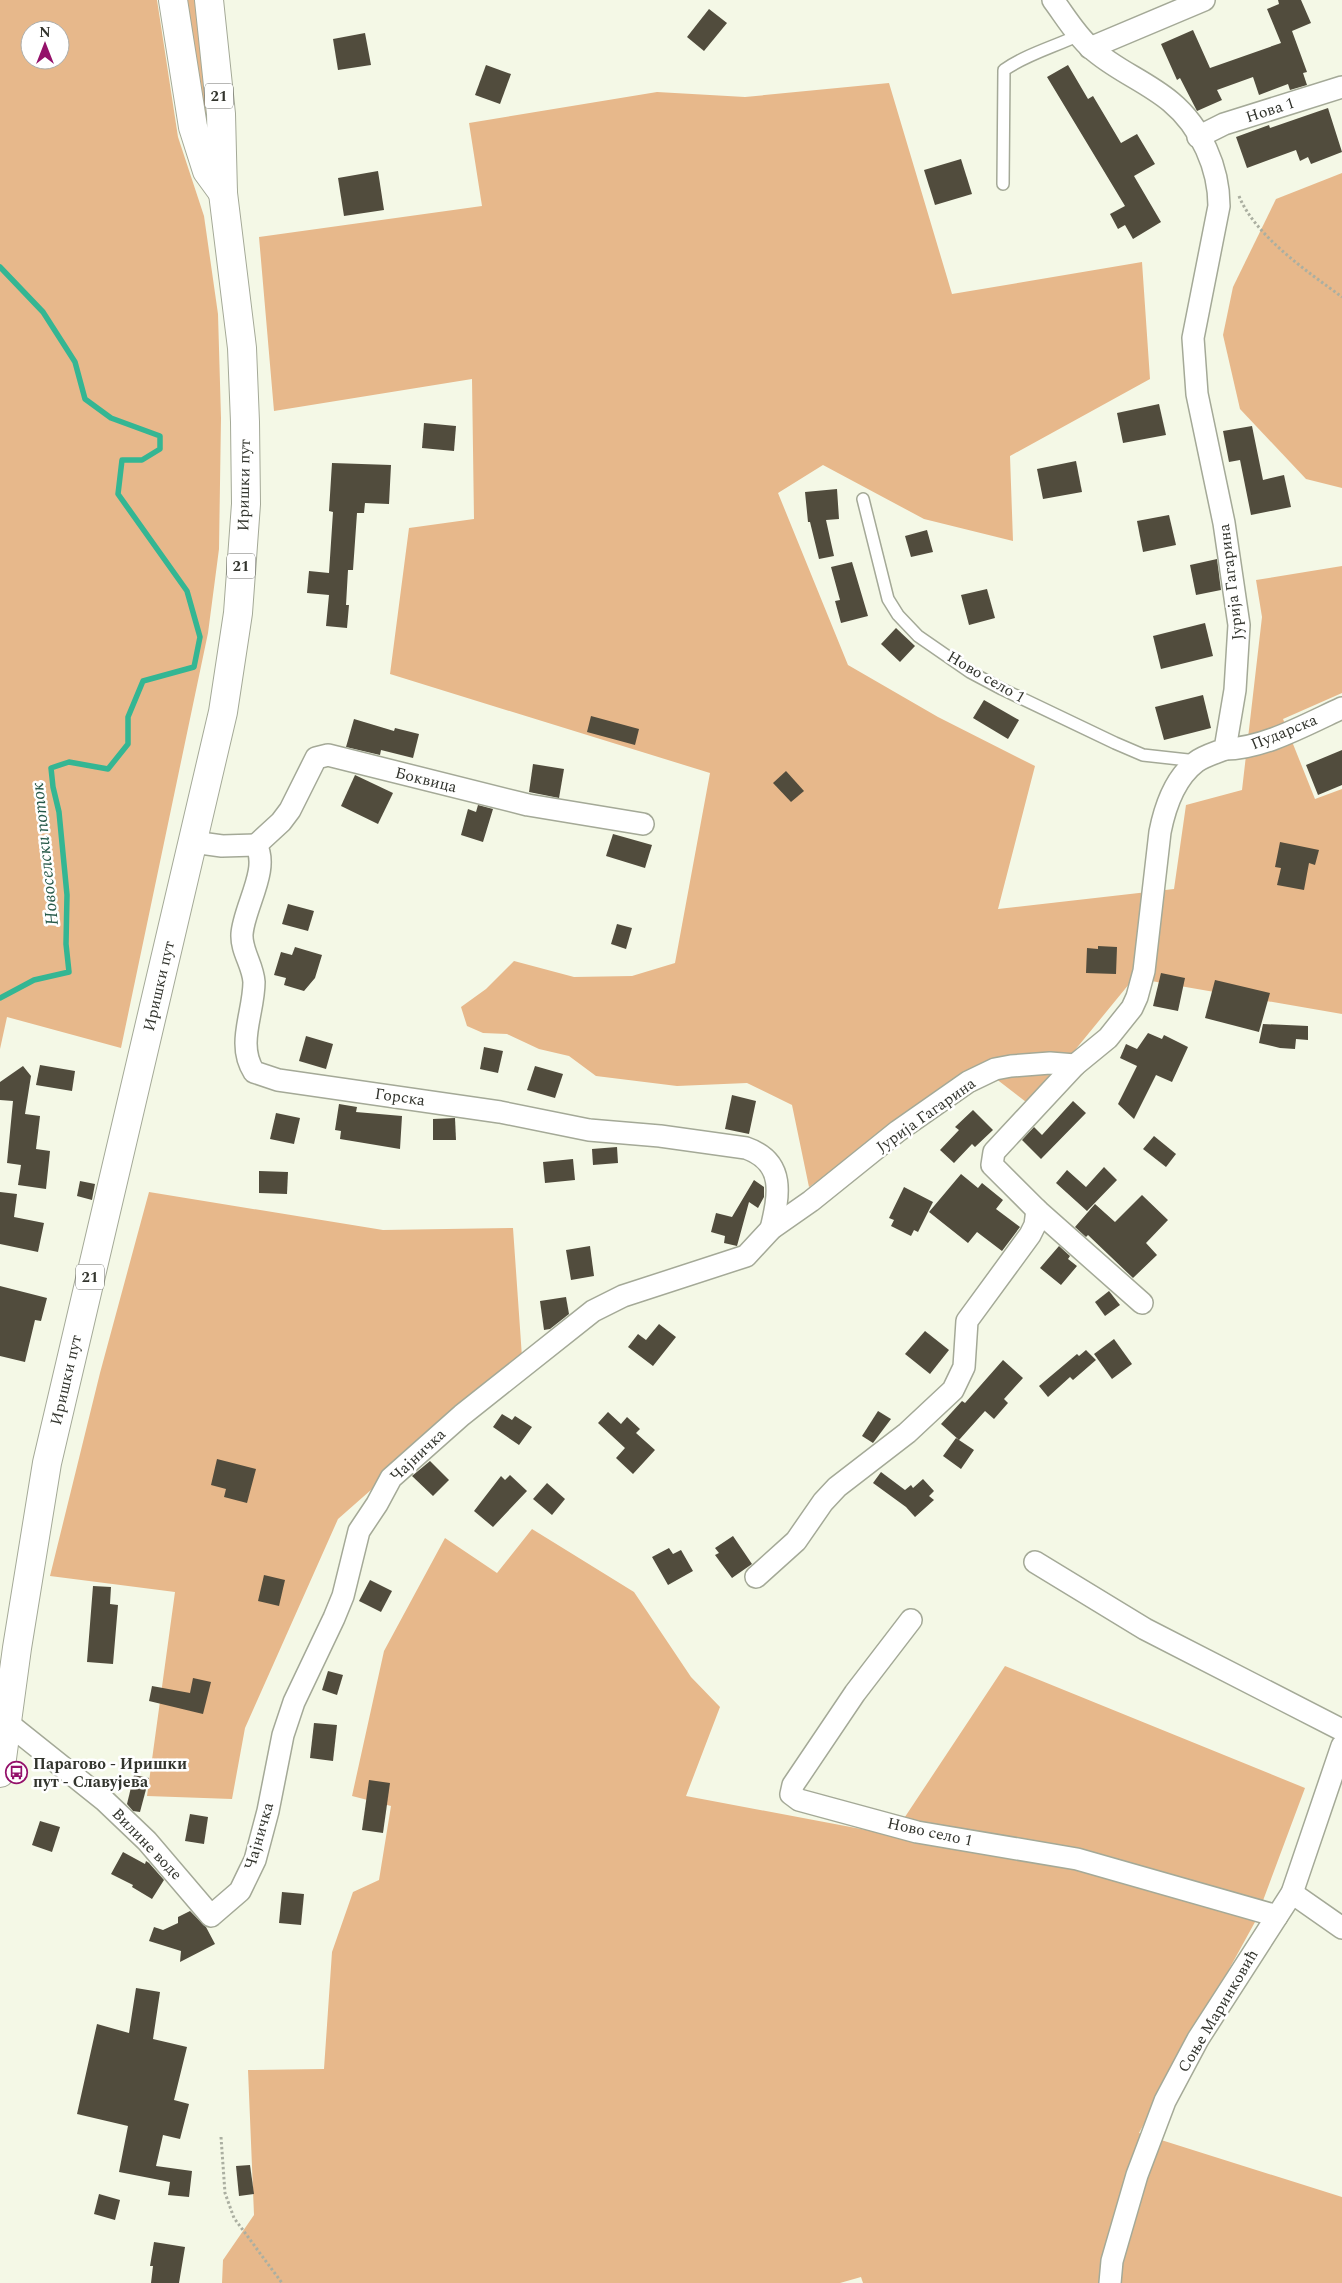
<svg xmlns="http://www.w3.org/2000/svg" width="1342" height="2283" viewBox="0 0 1342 2283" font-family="Spectral,serif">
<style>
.green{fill:#e7b88b;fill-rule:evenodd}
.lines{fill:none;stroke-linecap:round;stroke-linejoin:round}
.stream{stroke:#34b693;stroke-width:5.5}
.building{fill:#514c3d}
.service-casing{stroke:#a4a997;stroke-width:14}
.minor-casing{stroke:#a4a997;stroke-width:24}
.secondary-casing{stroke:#a4a997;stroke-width:30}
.primary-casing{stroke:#a4a997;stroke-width:30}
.path{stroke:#abafa1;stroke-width:3;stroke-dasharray:2.5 2.5;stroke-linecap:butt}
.service{stroke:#fff;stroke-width:11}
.minor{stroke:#fff;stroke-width:21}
.secondary{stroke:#fff;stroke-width:28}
.primary{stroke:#fff;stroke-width:28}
.labels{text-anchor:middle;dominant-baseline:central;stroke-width:5;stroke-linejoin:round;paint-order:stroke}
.shield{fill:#fff;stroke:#70716c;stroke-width:1}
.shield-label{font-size:15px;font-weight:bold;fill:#32342d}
.street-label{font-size:16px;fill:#32342d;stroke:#fff}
.poi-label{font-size:16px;font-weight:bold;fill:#32342d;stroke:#fff;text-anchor:start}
.water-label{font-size:18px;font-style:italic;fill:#265949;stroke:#fff}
</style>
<rect width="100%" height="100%" fill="#f4f8e6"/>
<!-- green -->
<g class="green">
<path d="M0,0h157l21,137 26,79 14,98 3,104 -2,131 -11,84 -87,415 -114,-31 -7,32zM30,30h30v30h-30z"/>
<polygon points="181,0 198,0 209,154"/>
<polygon points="889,83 952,294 1142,262 1150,379 1010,456 1013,541 924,519 823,465 778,493 848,665 938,717 1035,766 998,909 1174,889 1186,805 1242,790 1262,617 1256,580 1342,566 1342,693 1283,719 1315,799 1342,789 1342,1014 1134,978 1030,1105 982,1068 809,1187 792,1105 747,1083 677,1086 596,1076 569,1056 539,1049 507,1034 483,1033 467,1026 461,1007 486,989 514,961 574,977 632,976 675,963 710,773 390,674 409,528 474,519 472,379 274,411 259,237 482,206 469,123 657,92 745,97"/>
<polygon points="1342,173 1342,488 1306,479 1240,409 1223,335 1233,287 1276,199"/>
<polygon points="149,1192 383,1230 513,1228 522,1357 338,1519 245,1728 232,1799 147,1796 175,1592 50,1576 100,1373"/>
<polygon points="532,1529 634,1592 691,1677 720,1707 686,1796 893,1835 1005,1666 1305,1788 1255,1922 1139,2133 1342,2197 1342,2283 863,2283 861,2277 840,2283 222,2283 223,2260 254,2215 248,2070 324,2069 332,1952 353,1892 379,1880 391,1806 352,1796 384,1651 445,1538 497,1573"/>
</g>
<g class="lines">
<!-- stream -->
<polyline class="stream" points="0,267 43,312 75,362 85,399 111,418 160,436 160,449 142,460 122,460 118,494 187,591 200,637 194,667 143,681 128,717 128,744 108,769 69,762 51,768 53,787 59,812 67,895 66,944 69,972 34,980 0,998"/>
</g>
<!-- building -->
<g class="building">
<polygon points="1278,0 1301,0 1311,23 1292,31 1307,72 1303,73 1307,85 1290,90 1288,84 1259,95 1253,77 1217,90 1222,100 1197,111 1180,78 1177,80 1161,44 1193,30 1210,68 1281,43 1267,9 1279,4"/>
<polygon points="709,9 727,23 704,51 687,37"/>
<polygon points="365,33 371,65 338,70 333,39"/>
<polygon points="486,65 511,74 500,104 475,95"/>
<polygon points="1068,65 1088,99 1093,96 1121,143 1137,134 1155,164 1134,176 1161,222 1133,239 1125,225 1118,229 1110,214 1125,206 1047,77"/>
<polygon points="1328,108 1342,152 1311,164 1308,157 1300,161 1296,150 1247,168 1236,137 1269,125 1270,128"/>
<polygon points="961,159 972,194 935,205 924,170"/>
<polygon points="378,171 384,210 344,216 338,178"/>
<polygon points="1159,404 1166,435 1123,443 1117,413"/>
<polygon points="424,423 456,426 454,451 422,448"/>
<polygon points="1252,426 1263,480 1284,475 1291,507 1251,515 1240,460 1229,462 1223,431"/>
<polygon points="1076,461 1082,492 1043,499 1037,469"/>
<polygon points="332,463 391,465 389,504 365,503 364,513 357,513 353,570 348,570 346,605 349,605 347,628 326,626 329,595 307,593 309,571 329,573 333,512 329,511"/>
<polygon points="837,489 839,519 826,520 834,556 819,559 810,522 808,522 805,492"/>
<polygon points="1169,515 1176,545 1143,552 1137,521"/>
<polygon points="927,530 933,552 911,557 905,536"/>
<polygon points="1217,559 1221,590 1196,595 1190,565"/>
<polygon points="852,562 868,616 841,623 835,601 840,600 831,567"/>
<polygon points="987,589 995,618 969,625 961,595"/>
<polygon points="1205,623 1213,656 1161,669 1153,636"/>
<polygon points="896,628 915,646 900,662 881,644"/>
<polygon points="1203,695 1211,728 1164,740 1155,707"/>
<polygon points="984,700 1019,720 1008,739 973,718"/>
<polygon points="591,716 639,729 635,745 587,732"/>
<polygon points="354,719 394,731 395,728 419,734 413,758 381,750 380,755 346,747"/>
<polygon points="1342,750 1342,785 1318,795 1306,765"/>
<polygon points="533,764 564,769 559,798 529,792"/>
<polygon points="786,771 804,791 791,802 773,783"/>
<polygon points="355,775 393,793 378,824 341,806"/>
<polygon points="478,805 493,809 483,842 461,835 468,809 476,812"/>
<polygon points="613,834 652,845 645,868 606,856"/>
<polygon points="1280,842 1319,850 1315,865 1309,863 1304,890 1277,885 1281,868 1275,867"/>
<polygon points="288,904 314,911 308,931 282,924"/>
<polygon points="617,924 632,928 626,949 611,944"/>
<polygon points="1098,946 1117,947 1116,974 1086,973 1087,948 1098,949"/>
<polygon points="295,947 322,955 315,978 304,991 284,985 286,978 274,975 281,952 292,955"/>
<polygon points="1161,973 1185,978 1178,1011 1153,1006"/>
<polygon points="1215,980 1270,993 1259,1032 1205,1018"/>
<polygon points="1263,1024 1308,1026 1308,1040 1296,1039 1295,1049 1280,1048 1259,1043"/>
<polygon points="1148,1033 1162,1039 1164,1035 1188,1047 1172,1082 1156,1075 1134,1119 1118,1104 1137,1066 1120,1058 1126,1044 1137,1049"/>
<polygon points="306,1036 333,1044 326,1069 299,1061"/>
<polygon points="484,1047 503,1051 498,1073 480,1069"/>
<polygon points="40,1065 75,1071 72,1091 36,1085"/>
<polygon points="23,1066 31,1076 25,1114 40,1116 36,1149 50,1151 46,1189 18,1185 21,1165 7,1163 13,1101 0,1100 0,1082"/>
<polygon points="535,1066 563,1074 555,1098 527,1090"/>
<polygon points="732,1095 756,1101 749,1134 725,1129"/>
<polygon points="1073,1101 1086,1113 1041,1159 1022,1140 1034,1127 1042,1135"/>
<polygon points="339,1104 357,1107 356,1112 402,1116 400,1149 340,1139 341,1131 335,1130"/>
<polygon points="973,1110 993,1130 975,1147 972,1144 954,1163 940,1150 959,1130 955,1127"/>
<polygon points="276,1113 300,1118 294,1144 270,1139"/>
<polygon points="455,1118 456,1140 433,1140 433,1119"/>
<polygon points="1154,1136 1176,1154 1166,1167 1143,1149"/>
<polygon points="617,1147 618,1163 593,1165 592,1149"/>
<polygon points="573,1159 575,1180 545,1183 543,1162"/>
<polygon points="1104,1167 1117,1180 1087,1211 1056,1183 1067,1170 1086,1187"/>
<polygon points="259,1171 288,1172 287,1194 259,1193"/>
<polygon points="961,1174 978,1188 982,1183 1003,1200 996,1209 1020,1227 1002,1251 977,1232 968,1243 929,1212"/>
<polygon points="754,1180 764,1187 764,1197 758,1208 749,1202 737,1246 724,1243 725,1236 711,1232 716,1213 732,1217"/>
<polygon points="80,1181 95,1184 92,1200 77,1196"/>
<polygon points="904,1187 933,1202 918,1232 914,1230 911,1236 891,1226 894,1220 889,1218"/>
<polygon points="0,1192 17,1194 14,1217 44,1223 38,1252 0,1244"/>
<polygon points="1142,1195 1168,1220 1146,1243 1157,1255 1133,1278 1088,1235 1086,1237 1075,1227 1095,1204 1115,1222"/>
<polygon points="590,1246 594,1276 571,1280 566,1250"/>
<polygon points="1059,1246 1070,1256 1068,1259 1077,1266 1061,1285 1040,1268"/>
<polygon points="0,1286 47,1298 41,1321 35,1320 25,1362 0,1356"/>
<polygon points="1109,1291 1120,1305 1105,1316 1095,1302"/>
<polygon points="566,1297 569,1314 550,1329 544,1330 540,1301"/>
<polygon points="659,1324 676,1337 653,1366 628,1347 638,1334 646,1340"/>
<polygon points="925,1331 949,1350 930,1374 905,1354"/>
<polygon points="1114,1339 1132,1364 1112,1379 1094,1354"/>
<polygon points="1086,1350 1096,1360 1073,1380 1070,1377 1048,1397 1039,1386 1077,1354 1079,1356"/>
<polygon points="1003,1360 1023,1378 1004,1399 1008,1403 994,1419 985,1411 959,1440 974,1450 961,1469 943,1456 956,1438 959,1440 941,1424 962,1401 965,1403"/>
<polygon points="878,1411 891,1419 873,1443 862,1436"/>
<polygon points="608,1412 621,1424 627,1417 640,1429 636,1433 655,1450 633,1474 616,1458 625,1448 598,1423"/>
<polygon points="502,1414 512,1420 515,1416 532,1427 519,1445 493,1427"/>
<polygon points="217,1459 256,1469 247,1503 224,1497 226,1489 211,1485"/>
<polygon points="430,1461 449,1480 433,1496 412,1476"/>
<polygon points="881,1472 905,1490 911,1485 913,1488 923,1479 934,1491 929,1496 934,1500 915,1517 906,1507 873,1483"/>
<polygon points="510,1475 527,1491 493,1527 474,1511 501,1476 505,1480"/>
<polygon points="547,1483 565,1499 552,1515 533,1499"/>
<polygon points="733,1536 752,1564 732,1578 715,1555 719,1553 715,1548"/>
<polygon points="669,1548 673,1554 681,1550 693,1571 668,1585 652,1557"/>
<polygon points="264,1575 285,1580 279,1606 258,1601"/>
<polygon points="370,1580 392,1591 381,1612 359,1601"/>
<polygon points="93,1586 111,1587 110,1604 118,1605 113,1664 87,1662"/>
<polygon points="328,1671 343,1675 337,1695 322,1690"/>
<polygon points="193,1678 211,1682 203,1714 149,1701 152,1686 190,1693"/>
<polygon points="314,1723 337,1725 333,1761 310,1758"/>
<polygon points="134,1775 149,1778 140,1812 133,1811 127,1804"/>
<polygon points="369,1780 390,1783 383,1833 362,1830"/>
<polygon points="190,1814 208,1817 204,1844 185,1841"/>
<polygon points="40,1821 60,1827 52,1852 32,1845"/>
<polygon points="123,1852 145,1864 146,1861 149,1863 164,1880 152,1899 132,1887 133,1885 111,1874"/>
<polygon points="282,1892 304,1894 301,1925 279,1923"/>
<polygon points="190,1911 206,1927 215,1944 180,1962 181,1951 149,1941 154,1927 163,1930 178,1923 178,1917"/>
<polygon points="136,1988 160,1992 153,2039 187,2047 174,2100 189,2104 180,2139 163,2135 156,2166 192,2171 189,2197 168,2195 170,2182 119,2172 128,2126 77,2114 97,2024 129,2033"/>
<polygon points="250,2165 254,2194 239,2196 236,2166"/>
<polygon points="99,2194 120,2200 115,2220 94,2214"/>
<polygon points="154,2242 185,2247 179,2283 151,2283 153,2266 150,2266"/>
</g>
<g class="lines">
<defs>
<g id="service">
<path d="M1003,184l1,-114c23,-16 50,-23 75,-35"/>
<polyline points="863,499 888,599 898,615 918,636 970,672 1002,689 1115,743 1143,755 1197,761"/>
</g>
<g id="minor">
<polyline points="1090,48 1204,0"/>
<polyline points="1198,137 1224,124 1342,87"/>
<path d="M1225,749c38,0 82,-25 117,-41"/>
<path d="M193,842l29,4 34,-1c14,24 -12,62 -14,89 -1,17 11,31 12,48 0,31 -18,62 0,90l24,8 222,32 89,18 71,6 86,12c40,14 33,47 25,81"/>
<polyline points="256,845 281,822 290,810 316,758 328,755 528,805 643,824"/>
<polyline points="1075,1065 994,1152 992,1165 1037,1210 1142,1303"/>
<polyline points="1035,1562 1145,1629 1342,1730"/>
<polyline points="756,1577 796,1541 823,1502 837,1487 907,1433 953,1390 964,1367 967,1321 1030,1235 1035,1225 1037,1210"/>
<polyline points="911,1620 855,1693 793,1785 791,1794 799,1800 917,1832 1077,1859 1277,1916"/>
<path d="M0,1717l104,83 43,41 64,75 29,-25 15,-31 13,-49 15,-76 11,-33 40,-84 9,-22 16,-65 18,-27 14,-26 71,-63 131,-104 30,-15 123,-40 25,-27 40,-28 87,-70 70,-49 27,-13 16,-3 39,-3 25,2 33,-27 24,-30 5,-11 7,-26 16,-139c5,-25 15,-54 36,-70 8,-6 19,-9 29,-13l10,-59 4,-65 -15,-102 -27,-129 -4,-56 26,-132c0,-38 -18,-79 -48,-104 -25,-21 -56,-32 -80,-54 -15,-13 -26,-32 -38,-48"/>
<polyline points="1292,1893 1342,1928"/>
<polyline points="1110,2283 1112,2261 1137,2175 1165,2101 1198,2039 1292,1893 1342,1746"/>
</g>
<polyline id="secondary" points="173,0 193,127 207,171 223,193"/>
<polyline id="primary" points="0,1773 17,1648 47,1463 223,712 238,613 246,504 245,422 242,348 223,193 221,114 209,0"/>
</defs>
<!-- service casing -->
<use href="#service" class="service-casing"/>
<!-- minor casing -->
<use href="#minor" class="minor-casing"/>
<!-- secondary casing -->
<use href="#secondary" class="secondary-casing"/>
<!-- primary casing -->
<use href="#primary" class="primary-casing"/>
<!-- path -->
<g class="path">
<path d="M1239,196c16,40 69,76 103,101"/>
<polyline points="221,2137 225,2193 234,2218 282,2283"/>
</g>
<!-- service -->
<use href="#service" class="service"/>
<!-- minor -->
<use href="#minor" class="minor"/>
<!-- secondary -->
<use href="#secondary" class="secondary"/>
<!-- primary -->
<use href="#primary" class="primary"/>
</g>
<!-- icons -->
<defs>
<symbol id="bus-ring" viewBox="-11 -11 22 22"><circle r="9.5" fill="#fff" stroke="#94116a" stroke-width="1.5"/><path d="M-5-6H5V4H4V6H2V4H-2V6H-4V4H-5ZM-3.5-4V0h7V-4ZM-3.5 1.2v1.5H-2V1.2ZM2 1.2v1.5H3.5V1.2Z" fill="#94116a"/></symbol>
</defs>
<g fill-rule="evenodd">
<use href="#bus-ring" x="4" y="1760" width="25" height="25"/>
</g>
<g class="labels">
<!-- shield labels -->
<g class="shield">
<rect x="205" y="83.5" width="28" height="25" rx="4"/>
<rect x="227" y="553.5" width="28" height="25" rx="4"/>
<rect x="76" y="1264.5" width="28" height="25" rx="4"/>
</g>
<g class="shield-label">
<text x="219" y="96">21</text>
<text x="241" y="566">21</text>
<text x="90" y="1277">21</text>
</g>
<!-- street labels -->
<g class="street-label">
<text transform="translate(1270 110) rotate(-18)">Нова 1</text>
<text transform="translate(244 485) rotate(-89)">Иришки пут</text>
<text transform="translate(1231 582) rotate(-97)">Јурија Гагарина</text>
<text transform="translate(986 677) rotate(30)">Ново село 1</text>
<text transform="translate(1284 732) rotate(-22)">Пударска</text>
<text transform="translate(426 780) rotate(14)">Боквица</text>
<text transform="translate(159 986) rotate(-77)">Иришки пут</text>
<text transform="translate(400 1097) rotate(8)">Горска</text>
<text transform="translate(926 1115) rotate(-35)">Јурија Гагарина</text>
<text transform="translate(66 1380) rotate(-77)">Иришки пут</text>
<text transform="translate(418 1455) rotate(-43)">Чајничка</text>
<text transform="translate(930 1832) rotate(12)">Ново село 1</text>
<text transform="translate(259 1836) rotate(-74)">Чајничка</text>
<text transform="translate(147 1844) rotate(46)">Вилине воде</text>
<text transform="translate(1218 2011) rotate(-59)">Соње Маринковић</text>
</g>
<!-- poi labels -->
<g class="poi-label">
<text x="33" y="1764">Парагово - Иришки<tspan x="33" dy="18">пут - Славујева</tspan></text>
</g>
<!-- water labels -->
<g class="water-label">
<text transform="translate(45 854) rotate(-96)">Новоселски поток</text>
</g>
</g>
<!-- north arrow -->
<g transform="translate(45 45)"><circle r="24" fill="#ffffff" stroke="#adaeab"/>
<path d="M0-4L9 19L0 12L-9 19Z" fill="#94116a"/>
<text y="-8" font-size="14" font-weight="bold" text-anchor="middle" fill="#32342d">N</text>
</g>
</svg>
